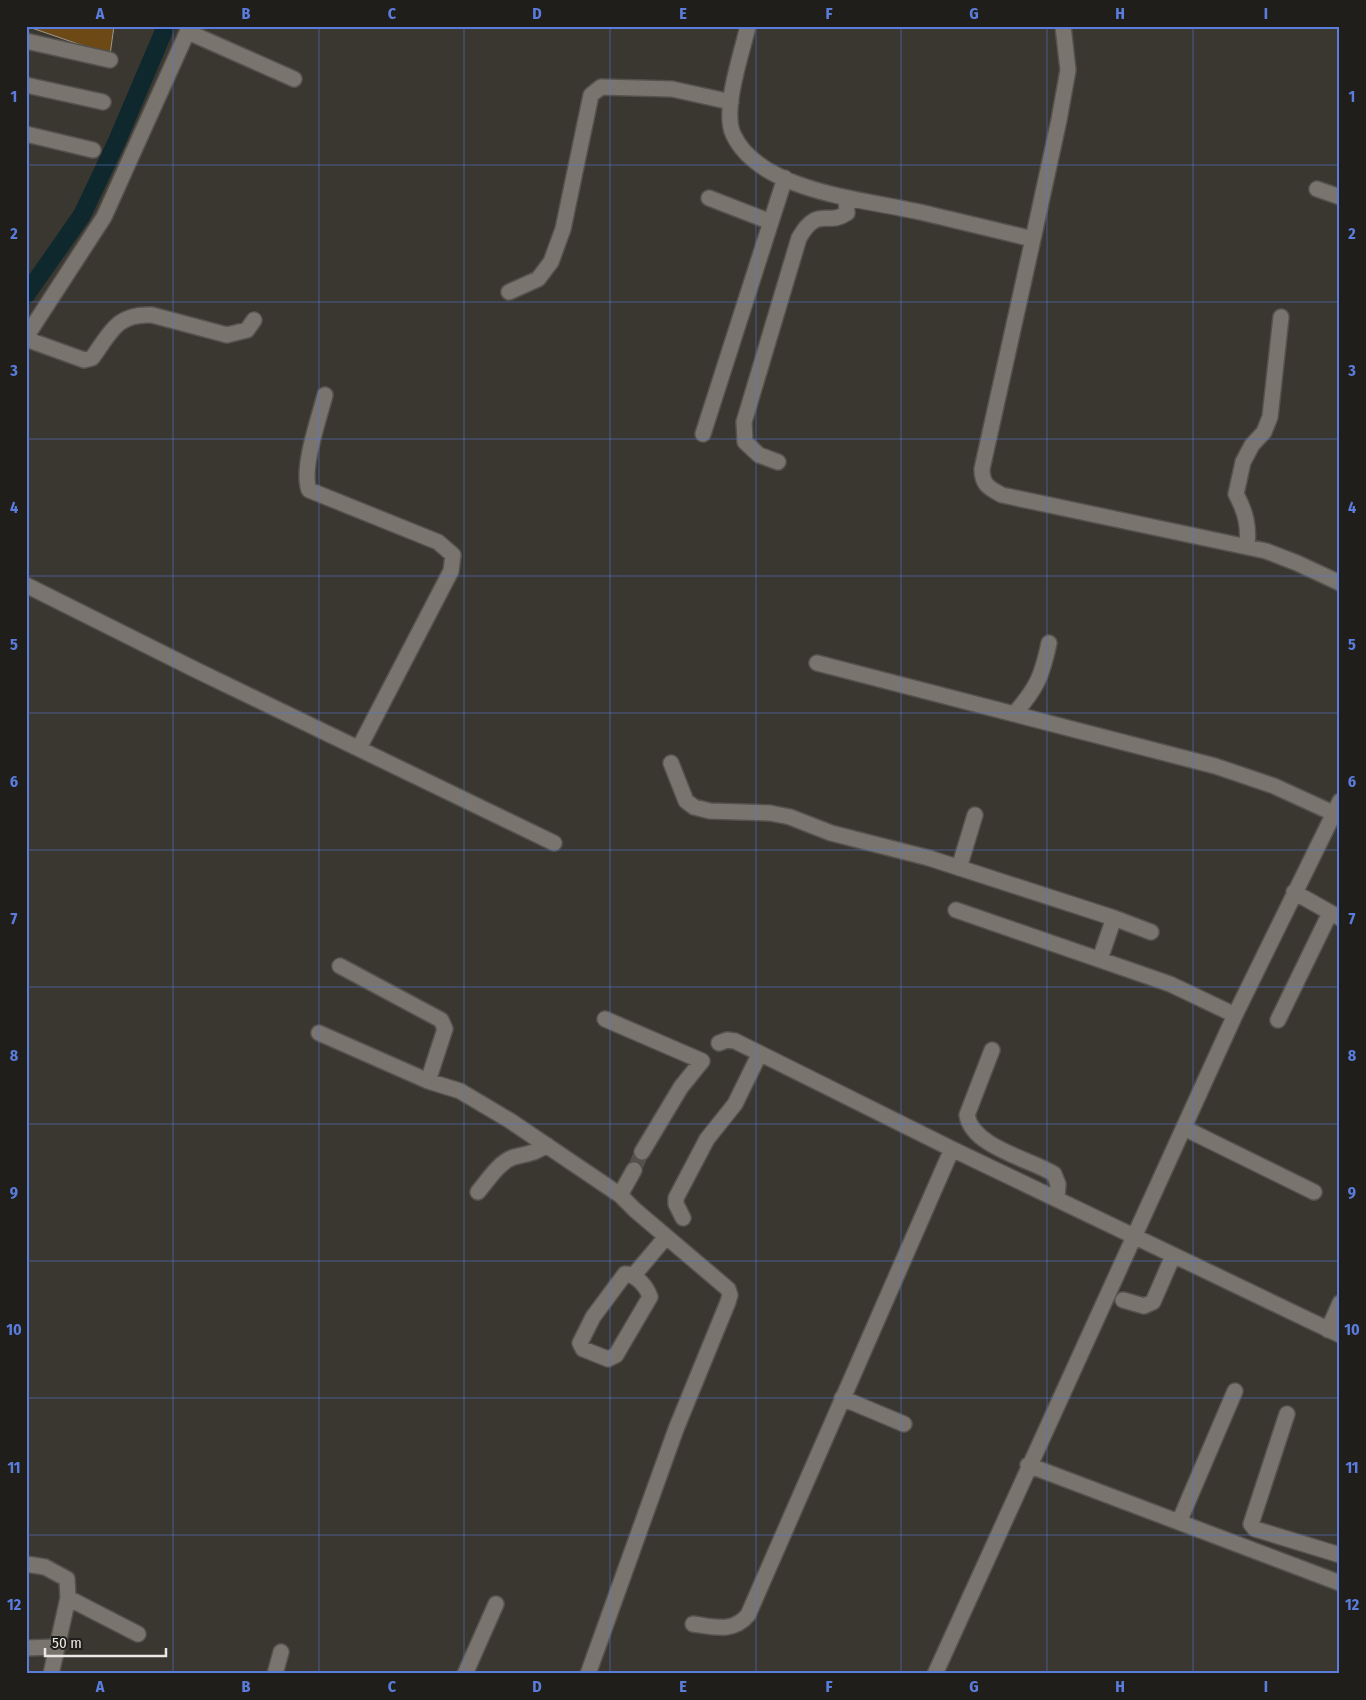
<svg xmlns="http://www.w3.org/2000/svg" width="1366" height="1700" font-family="'Fira Sans Condensed',sans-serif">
<rect width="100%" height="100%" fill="#3a3630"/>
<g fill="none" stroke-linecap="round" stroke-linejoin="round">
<path stroke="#0e282d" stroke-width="18" d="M26,295L82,215L117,141L166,26"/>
</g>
<path fill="#6d4915" stroke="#9d9891" d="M26,26H114L110,55Z"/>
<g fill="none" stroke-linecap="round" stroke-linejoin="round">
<path stroke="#54514b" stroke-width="15" stroke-dasharray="15 8" stroke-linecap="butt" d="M634,1170L642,1152"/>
<defs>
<path id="minor" d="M748,26C742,53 722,109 733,134C759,191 861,199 915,211C955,220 994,230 1033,239L982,469C982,485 989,488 1002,495L1266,551L1297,563L1340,583
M188,32L294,79
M26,41L110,60
M26,85L103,102
M26,134L93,150
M1317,189L1340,197
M709,198L771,222
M1033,239L1059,120L1068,70L1063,26
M509,292L538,279L551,262L563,229L591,95L601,87L672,89L731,102
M26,337L104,217L190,26
M26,339L84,360L92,358C110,334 116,313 152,315L227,335L247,330L254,320
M325,395C319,419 301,468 309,490L438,542L453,555L451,571L359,748
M703,434L785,178
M778,462L759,455L745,442L744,422L799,238C818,205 827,227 847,213L846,198
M1247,547C1249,526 1246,513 1236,494L1243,462L1252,445L1264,432L1270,417L1281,317
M26,585L196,670L554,843
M817,663L1215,766L1274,786L1333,813
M1014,714C1037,688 1042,676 1049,643
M671,763L686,801L694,807L710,811L770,813L790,817L831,833L929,858L1114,918L1100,959
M959,868L975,815
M1294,892L1340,918
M956,910L1170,984L1235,1015
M1114,918L1151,932
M340,966L441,1020L445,1029L428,1081
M605,1019L702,1061L681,1087L642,1152
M1278,1020L1330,913
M319,1033L428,1081L460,1091L509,1120L620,1195L635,1210L728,1289L730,1295L728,1302L676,1429L588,1674
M719,1043L727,1040L735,1041L952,1149L1340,1335
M992,1050L967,1115C972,1147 1030,1159 1054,1174L1058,1184L1057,1199
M1184,1128L1314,1192
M478,1192C488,1180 499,1162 514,1157C529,1153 533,1154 547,1145
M620,1195L634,1170
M683,1218L676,1204V1198L707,1139L735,1104L759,1055
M625,1274C636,1274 647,1287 650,1297L616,1355L608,1359L583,1349L580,1343L593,1317Z
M633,1276L666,1237
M1123,1300L1144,1306L1153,1302L1173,1256
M1328,1330L1340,1303
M842,1398L904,1424
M1287,1414L1251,1524L1255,1529L1340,1555
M1028,1465L1340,1583
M1179,1522L1235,1391
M26,1564L45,1567L67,1579L68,1598L51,1674
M68,1598L138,1634
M693,1624C714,1627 733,1633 748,1615L952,1149
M26,1648L57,1647
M275,1674L281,1652
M465,1674L496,1604
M935,1674L1235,1015L1340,801"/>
</defs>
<use href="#minor" stroke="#55524d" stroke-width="18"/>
<use href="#minor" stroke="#79746e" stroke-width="15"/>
</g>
<path fill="none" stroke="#5a7cdc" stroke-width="1" stroke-opacity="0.55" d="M173,26V1674M319,26V1674M464,26V1674M610,26V1674M756,26V1674M901,26V1674M1047,26V1674M1193,26V1674M26,165H1340M26,302H1340M26,439H1340M26,576H1340M26,713H1340M26,850H1340M26,987H1340M26,1124H1340M26,1261H1340M26,1398H1340M26,1535H1340"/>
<rect width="1366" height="1700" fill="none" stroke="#201e1b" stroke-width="55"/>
<path d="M45 1648v8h121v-8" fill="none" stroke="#eae7e4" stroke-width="2.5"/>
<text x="52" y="1648" font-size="15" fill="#eae7e4" stroke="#201e1b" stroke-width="4" paint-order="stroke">50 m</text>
<rect x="28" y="28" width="1310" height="1644" fill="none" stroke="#5a7cdc" stroke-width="2"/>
<g font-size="16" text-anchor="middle" font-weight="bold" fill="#5a7cdc">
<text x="100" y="19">A</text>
<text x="246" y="19">B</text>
<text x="392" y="19">C</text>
<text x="537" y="19">D</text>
<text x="683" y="19">E</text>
<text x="829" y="19">F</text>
<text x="974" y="19">G</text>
<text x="1120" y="19">H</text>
<text x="1266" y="19">I</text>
<text x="14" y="102">1</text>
<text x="1352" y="102">1</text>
<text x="14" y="239">2</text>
<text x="1352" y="239">2</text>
<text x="14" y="376">3</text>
<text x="1352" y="376">3</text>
<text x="14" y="513">4</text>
<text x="1352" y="513">4</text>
<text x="14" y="650">5</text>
<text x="1352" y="650">5</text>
<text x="14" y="787">6</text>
<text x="1352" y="787">6</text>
<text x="14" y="924">7</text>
<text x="1352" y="924">7</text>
<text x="14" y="1061">8</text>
<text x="1352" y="1061">8</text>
<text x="14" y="1198">9</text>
<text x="1352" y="1198">9</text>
<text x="14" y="1335">10</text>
<text x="1352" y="1335">10</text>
<text x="14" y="1473">11</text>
<text x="1352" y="1473">11</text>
<text x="14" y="1610">12</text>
<text x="1352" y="1610">12</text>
<text x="100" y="1692">A</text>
<text x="246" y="1692">B</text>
<text x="392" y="1692">C</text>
<text x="537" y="1692">D</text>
<text x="683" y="1692">E</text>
<text x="829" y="1692">F</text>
<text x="974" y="1692">G</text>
<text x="1120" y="1692">H</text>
<text x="1266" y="1692">I</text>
</g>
</svg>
